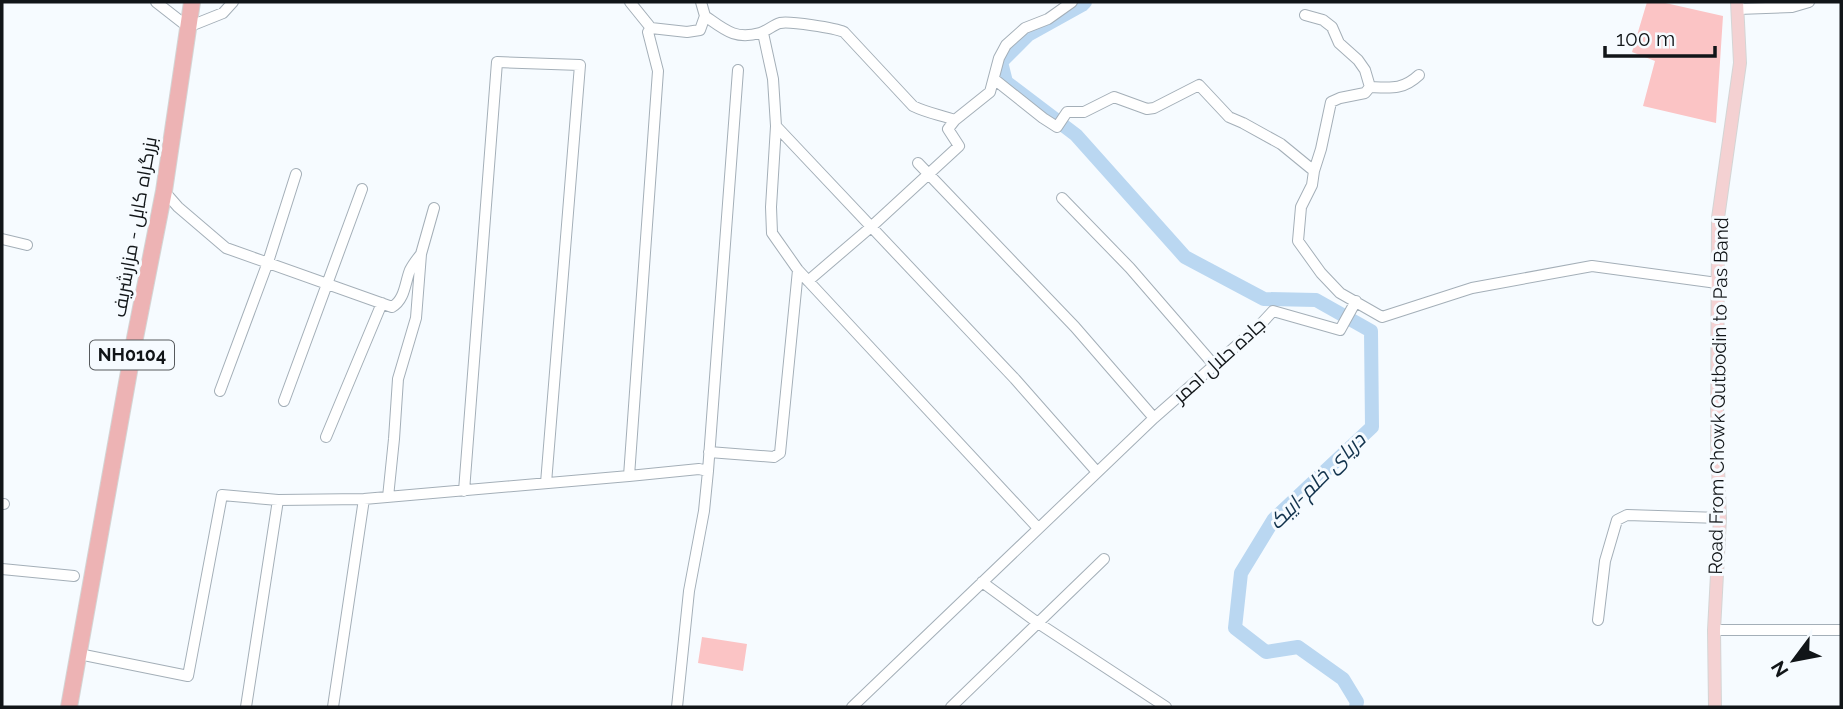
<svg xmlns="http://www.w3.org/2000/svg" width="1843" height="709" font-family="Raleway,Cairo,sans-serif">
<rect width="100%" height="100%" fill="#f6fbff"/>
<path fill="#fbc4c5" d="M1647,2H1661L1723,16L1716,123L1643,106L1655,61L1632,52Z
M702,637L747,644L743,671L698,663Z"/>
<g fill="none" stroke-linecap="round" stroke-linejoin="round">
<path stroke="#bad7f1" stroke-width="14" d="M1085,2L1082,5L1028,35L1001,62L1006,82L1076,135L1185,257L1264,299L1316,300L1371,331L1372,427L1274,519L1241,573L1235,628L1266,652L1298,647L1343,679L1357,702L1356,707"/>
<defs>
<path id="minor" d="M156,2L188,27L223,13L233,2
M630,2L651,28
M1738,9L1792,7L1809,2
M1305,15L1323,20L1332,27L1339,43L1358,60L1365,70L1370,87
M705,16C725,30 735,40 760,33C767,31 773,25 780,23C790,21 835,28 844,32L913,106C927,113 941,115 955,120
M763,33L773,79L776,126L771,207L772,233L798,270L1038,528
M1419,75C1403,90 1391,88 1370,87L1365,93L1340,98L1331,102L1321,149L1314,171L1312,185L1301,207L1298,241L1321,273L1340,293L1382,317L1472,288L1592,266L1717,283
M994,79L1043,118L1057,127L1067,112H1084L1114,97L1147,109L1154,108L1199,85L1229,117L1243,123L1281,144L1314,171
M776,126L1015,379L1097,472
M918,163L1075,327L1154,418
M164,191L178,207L226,248L392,307C405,300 405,282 410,270C413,264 417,259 421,254
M1062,198L1130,268L1214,365
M2,239L27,245
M808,281L871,227L959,146L948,129L955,120L990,92L999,58L1006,45L1025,28L1048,19L1072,2
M220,391L268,262L296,174
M284,401L362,189
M326,437L382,303
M709,452L774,457L780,453L798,270
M708,471L738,70
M464,491L497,62L580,65L546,483
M388,497L394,439L398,379L416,318L421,254L434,208
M2,504H4
M2,569L74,576
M982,582L1038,623L1166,707
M1598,620L1605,561L1617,520L1627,515L1720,518
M1714,630H1841
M79,654L188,676L222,495L278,500L364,499L629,476
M246,707L278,500
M333,707L364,499
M677,707L689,591L704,511L708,471L699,469L629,476L658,71L648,32L651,28L687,32L700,30L705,16L701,2
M852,707L1154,418L1260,325L1273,311L1340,330L1356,301
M951,707L1104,559"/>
<path id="major" d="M1715,707L1714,630L1720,518L1717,442L1718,218L1740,63L1737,2"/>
<path id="highway" d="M69,707L135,338L164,191L192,2"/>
</defs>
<use href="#minor" stroke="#a4afb8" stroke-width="12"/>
<use href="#major" stroke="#d4d5d5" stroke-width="14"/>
<use href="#highway" stroke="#d4d5d5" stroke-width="18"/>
<use href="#minor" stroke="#fff" stroke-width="10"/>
<use href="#major" stroke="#f4d1d2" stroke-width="12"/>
<use href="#highway" stroke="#edb3b4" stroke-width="16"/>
</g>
<g text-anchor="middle" stroke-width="6" stroke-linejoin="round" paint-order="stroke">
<rect fill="#f6fbff" stroke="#565a5d" stroke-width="2" x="90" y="340.5" width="84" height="29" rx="5"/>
<g font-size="18" font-weight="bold" fill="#111518">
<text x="132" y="361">NH0104</text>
</g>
<g font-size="19" fill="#111518" stroke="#f6fbff">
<text transform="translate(134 227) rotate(-80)" y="7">بزرگراه کابل - مزارشریف</text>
<text transform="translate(1219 360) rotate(-42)" y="7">جاده حلال احمر</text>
<text transform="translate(1718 396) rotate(-89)" y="7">Road From Chowk Qutbodin to Pas Band</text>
</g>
<g font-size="21" font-style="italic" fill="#12334d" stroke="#f6fbff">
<text transform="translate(1317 481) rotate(-45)" y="7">دریای خلم-ایبک</text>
</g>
</g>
<rect width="1843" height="709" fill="none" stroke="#111518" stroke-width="7"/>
<g transform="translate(1794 660) rotate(238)" stroke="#f6fbff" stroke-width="5" paint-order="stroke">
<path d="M0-5L12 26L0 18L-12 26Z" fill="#111518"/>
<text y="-10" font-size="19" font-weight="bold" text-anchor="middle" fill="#111518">N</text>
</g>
<path d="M1605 46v10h110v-10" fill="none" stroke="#111518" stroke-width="3.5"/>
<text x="1616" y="46" font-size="21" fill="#111518" stroke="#f6fbff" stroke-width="5" paint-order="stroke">100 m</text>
</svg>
